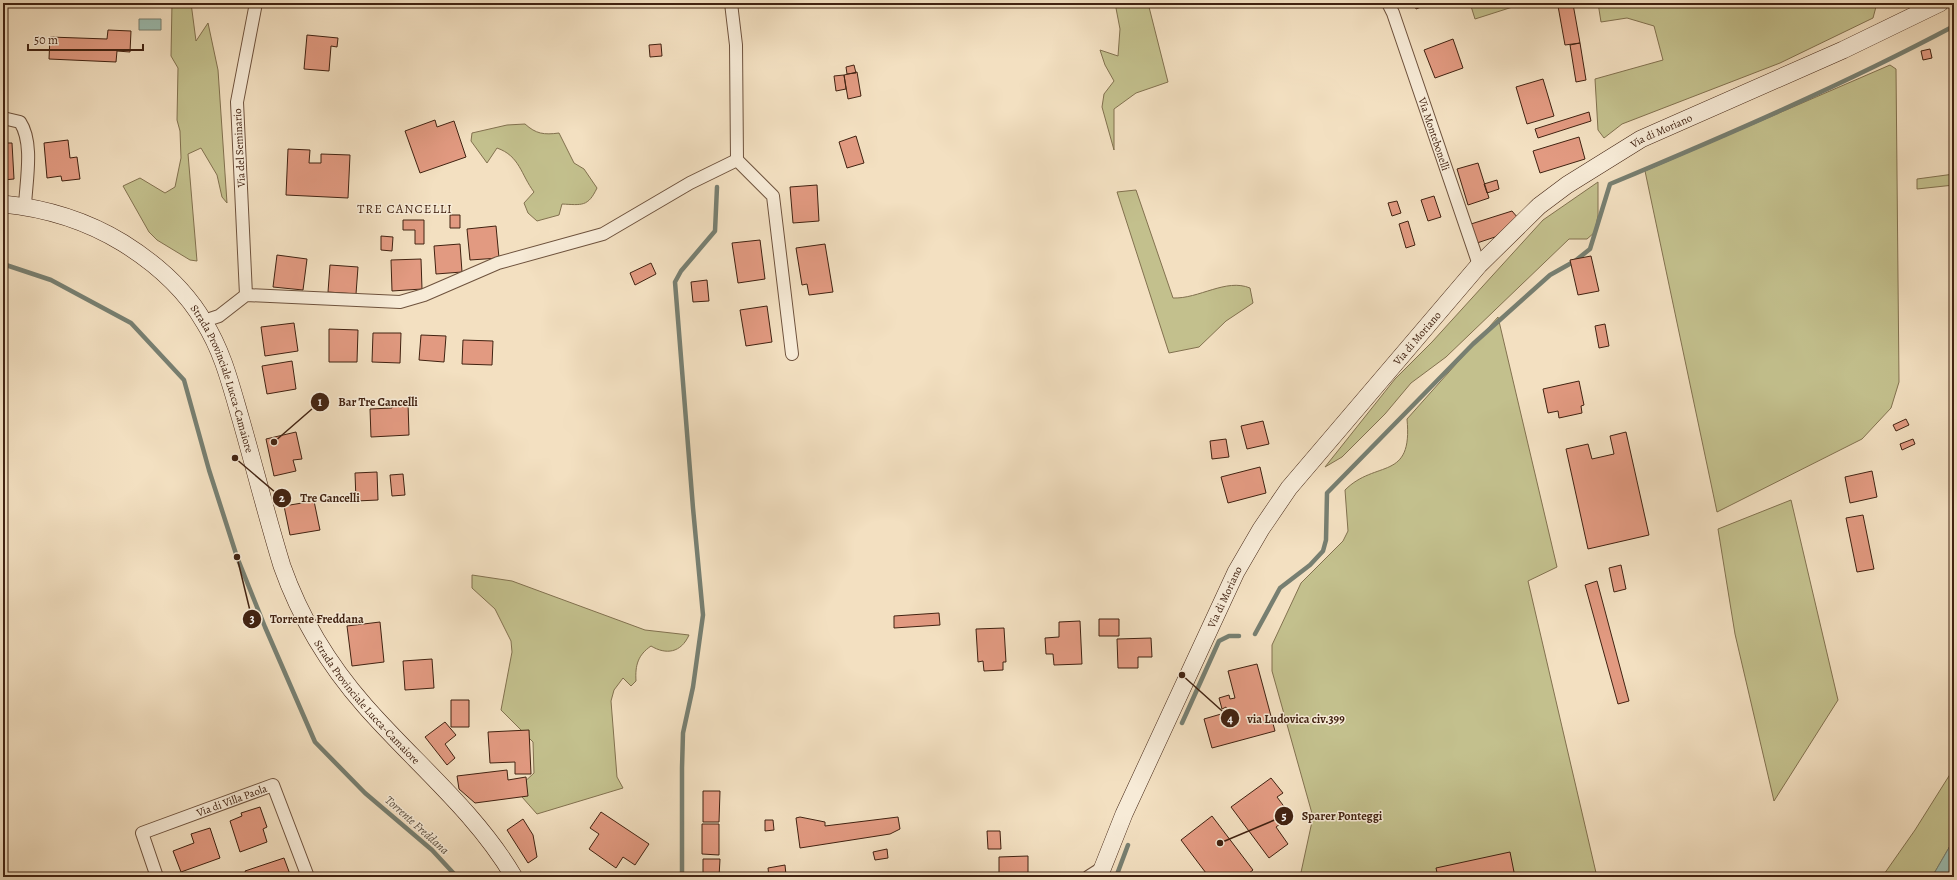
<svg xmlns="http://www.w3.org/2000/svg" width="1957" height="880" font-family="Alegreya,serif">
<rect width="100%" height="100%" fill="#f3e0c1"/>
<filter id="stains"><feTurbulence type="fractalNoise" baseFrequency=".005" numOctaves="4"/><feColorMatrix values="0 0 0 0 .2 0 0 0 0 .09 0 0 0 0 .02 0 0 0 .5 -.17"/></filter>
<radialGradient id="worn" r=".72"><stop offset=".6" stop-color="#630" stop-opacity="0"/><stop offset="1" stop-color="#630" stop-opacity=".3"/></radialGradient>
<path fill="#c3c08d" stroke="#82714f" d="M172,3H191L196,41L208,23L218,70L227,203L222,197L217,175L201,148L188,154L197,261L190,260L157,240L149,232L123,186L140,178L165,193L175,187L181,158L180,131L177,120L178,68L171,56Z
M1115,3H1151L1149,7L1168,82L1136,93L1114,109V150L1102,107L1104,94L1114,81L1105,65L1100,50L1118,56L1120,29Z
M1470,3H1525L1475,19Z
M1598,3H1877L1873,18L1780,63L1622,124L1604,138L1598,130L1595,79L1663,60L1654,26L1627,18L1601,22Z
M1890,65L1896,69L1899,382L1891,408L1862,439L1717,512L1645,171Z
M525,124C536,134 544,135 559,133L574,163L584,169L597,188C588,207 582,205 562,204L559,215L537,221L528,213L524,203L534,192C521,175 520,156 497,148L487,163L471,141L472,133L507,125Z
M1954,174V185L1917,189V179Z
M1598,182V215L1595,232L1587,239H1569L1446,357L1411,383L1385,414L1342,457L1325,467L1395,379L1432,342L1543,220Z
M1136,190L1173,298C1199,299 1226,278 1250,288L1253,303L1226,321L1199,347L1169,353L1117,192Z
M1498,317L1557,567L1528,581L1597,877H1300L1313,817L1272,671V645L1301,583L1343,541L1348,531L1345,490C1376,459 1413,482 1407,419Z
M1791,500L1838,700L1774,801L1735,634L1718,529Z
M472,575L512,581L645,630L689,635C681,653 666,655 651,646C638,655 635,665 636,681L631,686L623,678L614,690L611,701L617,777L623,788L537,814L522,797L520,786L534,773L533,742L501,710L512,652L511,641L495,609L472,588Z
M1954,768V839L1932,877H1882L1915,830Z"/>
<path fill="#9bbdb1" stroke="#777f71" d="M139,19H161V30H139Z
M1954,839V877H1932Z"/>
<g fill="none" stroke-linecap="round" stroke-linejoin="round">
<path stroke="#777f71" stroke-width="4.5" d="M3,264L51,280L131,323L184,380L209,470L237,557L265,627L315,742L365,793L432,850L457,877
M1255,634L1280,588L1310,565L1323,551L1326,540L1327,493L1473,344L1550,275L1575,261L1590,249L1610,184C1727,135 1843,85 1954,26
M1182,723L1219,641L1229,636H1239
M682,877V768L683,733L693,687L703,615L693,508L675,282L681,271L715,231L717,187
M1116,877L1128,845"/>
</g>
<path fill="#e29a81" stroke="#412211" d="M1414,3H1431L1416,9Z
M1573,4L1580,43L1565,45L1558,6Z
M108,30L131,31L130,52L117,51L116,62L49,59L50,37L107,39Z
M307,35L338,38L337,47L331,46L329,71L304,69Z
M1453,39L1463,68L1435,78L1424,50Z
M1580,43L1586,80L1576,82L1570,45Z
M661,44L662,56L650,57L649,45Z
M1930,49L1932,58L1923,60L1921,51Z
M854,65L856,73L847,74L846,67Z
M857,72L861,96L848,99L844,75Z
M844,75L846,89L836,91L834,76Z
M1543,79L1554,116L1527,124L1516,87Z
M1589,112L1591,121L1538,138L1535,129Z
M435,120L437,127L454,121L466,157L420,173L405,131Z
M856,136L864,163L847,168L839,142Z
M1579,137L1585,159L1540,173L1533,151Z
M68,140L70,158L77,157L80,179L62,181L61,176L47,178L44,143Z
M3,143H12L14,179L3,180Z
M288,149L310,150L309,163H321V154L350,155L348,198L286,195Z
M1478,163L1489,198L1468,205L1457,169Z
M1497,180L1499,189L1487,193L1484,184Z
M817,185L819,221L793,223L790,187Z
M1434,196L1441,217L1428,221L1421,200Z
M1397,201L1401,213L1392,216L1388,203Z
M1512,211L1518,218L1495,237L1477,243L1471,224Z
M450,215H460V228H450Z
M403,220H424V244H415V230H403Z
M1408,221L1415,245L1406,248L1399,224Z
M496,226L499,258L470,260L467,229Z
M381,236L393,237L392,251L381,250Z
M760,240L765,279L738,283L732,243Z
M460,244L462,272L436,274L434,246Z
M825,244L833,292L809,295L807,284L802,285L796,248Z
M277,255L307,259L303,290L273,287Z
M1591,256L1599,291L1578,295L1570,260Z
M421,259L422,289L392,291L391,260Z
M651,263L656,274L635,285L630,273Z
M330,265L358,267L356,294L328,292Z
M707,280L709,301L693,302L691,282Z
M767,306L772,342L746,346L740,310Z
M294,323L298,351L265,356L261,327Z
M1605,324L1609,346L1599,348L1595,326Z
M329,329L358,330L357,362H329Z
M373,333H401L400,363L372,362Z
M421,335L446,336L444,362L419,360Z
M463,340L493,341L492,365L462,364Z
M292,361L296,389L267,394L262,366Z
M1579,381L1584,405L1581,406L1582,413L1559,418L1558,411L1548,413L1543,389Z
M408,403L409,435L371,437L370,409L392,408V404Z
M1906,419L1909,425L1896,431L1893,425Z
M1263,421L1269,444L1247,449L1241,426Z
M296,432L302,459L293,460L296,471L274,476L266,439Z
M1626,432L1649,535L1588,549L1566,449L1588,444L1592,459L1614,454L1610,436Z
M1226,439L1229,457L1212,459L1210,441Z
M1913,439L1915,444L1902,450L1900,444Z
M1260,467L1266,493L1228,503L1221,477Z
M1872,471L1877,497L1850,503L1845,477Z
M377,472L378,500L356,501L355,473Z
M403,474L405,495L392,496L390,475Z
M314,501L320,530L290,535L284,506Z
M1863,515L1874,569L1857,572L1846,518Z
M1621,565L1626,589L1614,592L1609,568Z
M1597,581L1629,701L1618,704L1585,585Z
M939,613L940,625L894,628V616Z
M1099,619H1119V636H1099Z
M1080,621L1082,664L1054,665L1053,654H1046L1045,638L1059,637V622Z
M380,622L384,662L352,666L347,626Z
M1004,628L1006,662H1003V670L984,671L983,661L978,662L976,629Z
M1151,638L1152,657H1138V668H1118L1117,639Z
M432,659L434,688L405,690L403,661Z
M1257,664L1275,731L1212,748L1204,719L1228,712L1226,707L1222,709L1219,698L1229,695L1230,699L1235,698L1228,671Z
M451,700H469V727H451Z
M445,722L456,735L445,744L455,758L447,765L425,737Z
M529,730L531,774H515V762L490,763L488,732Z
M507,770L508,780L526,777L528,796L475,803L459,789L457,776Z
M1271,778L1283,793L1277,797L1291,816L1276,827L1288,844L1269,858L1231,807Z
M703,791H720L719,822H703Z
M260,807L267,827L263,829L267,842L240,852L230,821L242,816L241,813Z
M601,812L649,844L635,865L623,857L616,868L589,849L599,834L590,828Z
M1212,816L1253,870L1244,877H1209L1181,840Z
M800,817L825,822V826L898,817L900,829L890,834L800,848L796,818Z
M523,819L533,835L537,857L528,863L507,830Z
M765,820H773L774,830L765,831Z
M702,824H719V855L702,854Z
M210,828L220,858L181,872L173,851L194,843L191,834Z
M987,831H1000L1001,849H988Z
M887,849L888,858L875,860L873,852Z
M1510,852L1515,877H1438L1436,868Z
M1028,856V877H999V857Z
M284,858L291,877H247L245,871Z
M703,859H720L719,877H703Z
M785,865L786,875L769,877L768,868Z"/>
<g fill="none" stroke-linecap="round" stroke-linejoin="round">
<defs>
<g id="street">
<path d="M731,3L736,45L737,160"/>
<path id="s1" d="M1388,3L1393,13L1479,265"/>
<path d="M3,118L20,122C34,143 26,181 25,206"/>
<path d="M246,295L237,102L256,3"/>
<path d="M204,321L219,316L246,295L400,302L424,295L498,263L603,234L690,183L737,160L773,196L792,354"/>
<path id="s2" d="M157,877L142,833L273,785L308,877"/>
<path d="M1088,877L1102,868"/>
</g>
<g id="secondary">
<path id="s3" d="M3,204C44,208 87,221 123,243C155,263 185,289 204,322C223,352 231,386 241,420C255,469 267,517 282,566C300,617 328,664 365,706C415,763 475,811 514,877"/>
<path id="s4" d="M1099,877L1124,814L1236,572L1261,529L1289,488L1479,265L1539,206L1567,185L1641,139L1843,50L1940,3"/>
</g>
</defs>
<use href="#street" stroke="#6e523d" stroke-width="14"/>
<use href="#secondary" stroke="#412211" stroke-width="18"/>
<use href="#street" stroke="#f7ebd7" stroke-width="12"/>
<use href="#secondary" stroke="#f7ebd7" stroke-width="17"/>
</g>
<g text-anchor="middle" stroke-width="3" stroke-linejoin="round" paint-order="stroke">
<g font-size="11" fill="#412211" stroke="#f7ebd7">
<text dy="4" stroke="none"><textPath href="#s4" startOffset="955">Via di Moriano</textPath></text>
<text dy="4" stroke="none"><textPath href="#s1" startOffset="139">Via Montebonelli</textPath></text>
<text transform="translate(239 148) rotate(-93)" y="4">Via del Seminario</text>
<text dy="4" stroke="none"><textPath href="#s4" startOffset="631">Via di Moriano</textPath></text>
<text dy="4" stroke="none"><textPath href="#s3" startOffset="301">Strada Provinciale Lucca-Camaiore</textPath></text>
<text dy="4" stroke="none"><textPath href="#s4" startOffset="307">Via di Moriano</textPath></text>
<text dy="4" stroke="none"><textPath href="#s3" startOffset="660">Strada Provinciale Lucca-Camaiore</textPath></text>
<text dy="4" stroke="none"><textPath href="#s2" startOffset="142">Via di Villa Paola</textPath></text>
</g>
<g font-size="12" font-style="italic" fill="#5c5041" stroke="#f7ebd7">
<text transform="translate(417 825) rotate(42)" y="4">Torrente Freddana</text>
</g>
<g font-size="13" letter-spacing="1" fill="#412211" stroke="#f7ebd7">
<text x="405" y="213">TRE CANCELLI</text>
</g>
</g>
<path fill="none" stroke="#412211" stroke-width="1.5" d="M274 442L320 402M235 458L282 498M237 557L252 619M1182 675L1230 718M1220 843L1284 816"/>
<g fill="#412211" stroke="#f7ebd7" stroke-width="1.5">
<circle cx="274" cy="442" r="4"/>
<circle cx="235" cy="458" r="4"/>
<circle cx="237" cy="557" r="4"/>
<circle cx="1182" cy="675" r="4"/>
<circle cx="1220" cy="843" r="4"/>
<circle cx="320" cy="402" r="10"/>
<circle cx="282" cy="498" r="10"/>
<circle cx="252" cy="619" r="10"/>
<circle cx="1230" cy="718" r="10"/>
<circle cx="1284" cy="816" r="10"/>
</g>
<g font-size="12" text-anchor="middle" font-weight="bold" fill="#fff">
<text x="320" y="406">1</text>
<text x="282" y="502">2</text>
<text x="252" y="623">3</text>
<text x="1230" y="723">4</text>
<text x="1284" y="820">5</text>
</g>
<g font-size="12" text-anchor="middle" font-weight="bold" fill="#412211" stroke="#f7ebd7" stroke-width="3" stroke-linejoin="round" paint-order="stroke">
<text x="378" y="406">Bar Tre Cancelli</text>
<text x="330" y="502">Tre Cancelli</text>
<text x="317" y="623">Torrente Freddana</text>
<text x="1296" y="723">via Ludovica civ.399</text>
<text x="1342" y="820">Sparer Ponteggi</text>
</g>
<rect width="1957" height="880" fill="none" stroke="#f3e0c1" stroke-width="16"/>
<rect x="4" y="4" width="1949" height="872" fill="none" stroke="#412211" stroke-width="2"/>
<rect x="8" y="8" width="1941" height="864" fill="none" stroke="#412211"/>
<path d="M28 44v6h115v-6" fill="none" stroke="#412211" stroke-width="2"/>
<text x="34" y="44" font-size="12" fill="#412211" stroke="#f7ebd7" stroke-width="3" paint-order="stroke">50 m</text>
<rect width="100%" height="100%" filter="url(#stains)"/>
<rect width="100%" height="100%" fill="url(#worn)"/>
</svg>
